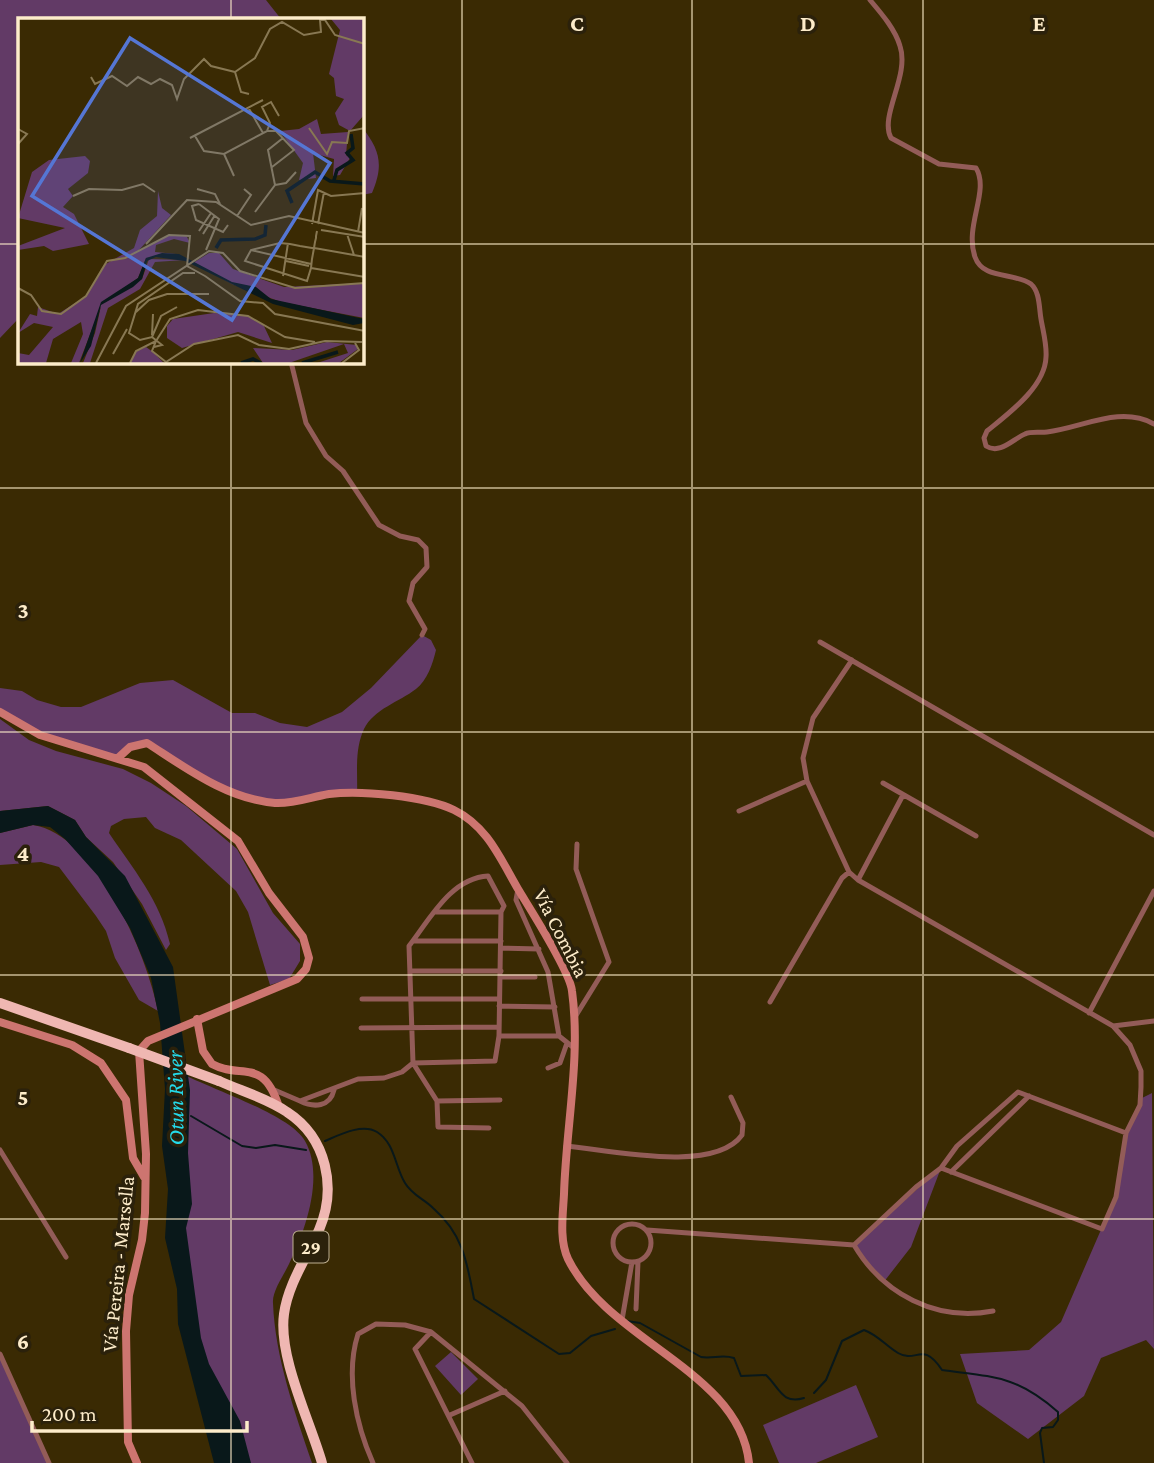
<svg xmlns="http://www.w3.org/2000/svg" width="1154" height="1463" font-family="'Crimson Pro',serif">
<rect width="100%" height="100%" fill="#3a2a03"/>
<path fill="#623a66" d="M0,0H266L281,19H19V318L0,338Z
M362,127C380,150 384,165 372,193L362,195Z
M422,635L431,640L436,650C433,663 427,681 416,689C399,702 374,709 364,729C354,751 358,773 357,795L331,794L295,802L239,795L147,743L118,758L56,741L0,712V688L22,691L37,700L61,707H81L140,683L173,680L232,713H255L280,723L307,727L342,712L371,688Z
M0,719L29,740L56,751L123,769L151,783L186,806L237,849L273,913L300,944V961L289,979L270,985L248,912L236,891L181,840L155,828L146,817L124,819L111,826L109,833C133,869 160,900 170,944L166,950L142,904L113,862L86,837L75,820L48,806L0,811Z
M33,825C96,835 147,954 158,1011L139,1000L115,958L106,931L96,916L59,867L41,862L0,865V833Z
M175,1070C206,1088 289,1113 305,1141C325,1176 305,1232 289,1264C284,1275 272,1291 273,1303C275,1357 295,1413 312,1463H240L195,1344L182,1257Z
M1152,1093L1154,1349L1146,1340L1101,1358L1084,1396L1028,1439L977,1403L960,1354L1029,1350L1061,1322L1113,1202L1126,1133L1140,1099Z
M941,1168L911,1247L883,1283L854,1245Z
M451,1352L478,1379L461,1395L435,1366Z
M0,1354L49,1463H0Z
M856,1385L878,1437L816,1463H779L763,1425Z"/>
<path fill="#09181a" d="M48,806L75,820L86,837L125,876L173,967L190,1090L188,1153L192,1204L186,1228L201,1338L209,1364L240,1421L251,1463H214L178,1324L177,1289L165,1238L168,1189L162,1146L165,1089L160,1023L151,978L130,928L98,876L65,839L50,827L33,825L0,833V811Z"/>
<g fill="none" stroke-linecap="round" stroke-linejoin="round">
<path stroke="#09181a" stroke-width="2" d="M191,1116L242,1146L256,1148L275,1145L306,1150
M325,1141C339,1135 362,1123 377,1132C395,1143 395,1167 405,1183C412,1195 424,1199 433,1208C463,1234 467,1262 474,1299L559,1354L570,1353L591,1336L615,1329
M627,1321L640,1323L701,1357C713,1359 722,1354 734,1358L741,1376L766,1375C779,1387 782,1405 804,1398
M814,1393L826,1380L842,1341L864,1330C878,1335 886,1346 898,1353C917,1364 922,1340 942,1370C993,1377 1016,1375 1058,1412V1420L1053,1427L1042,1428L1040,1433L1044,1463"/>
<path stroke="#935c58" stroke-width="5" d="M870,0C881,13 895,29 900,46C910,76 879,116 891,138L939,164L976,168C990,191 964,226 975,257C983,280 1014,272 1031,284C1040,292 1039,308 1041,319C1043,331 1047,345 1046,357C1045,387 1009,413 987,431L984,438L986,446C1000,455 1013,439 1025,434C1031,431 1040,433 1047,432C1082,428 1120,405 1154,424
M291,362L306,423L326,456L343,471L379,525L400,536L418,540L426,548L427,567L413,583L409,601L425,629L422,635
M820,642L1154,835
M852,660L813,718L803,758L807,781L849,872L858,880L1113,1026L1130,1045L1141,1071V1087L1140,1105L1126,1133L1116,1197L1102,1229L941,1168
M883,783L976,836
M739,811L807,781
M858,880L903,795
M518,889L516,900L548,972L559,1036L574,1048
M435,912H501
M413,941H501
M501,948L539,949
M410,971H501
M501,977H535
M362,999H499
M770,1002L842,878L849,872
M499,1006L555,1007
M1089,1013L1154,891
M575,1017L609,962L576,869L577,844
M1113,1026L1154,1021
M361,1028L499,1027
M499,1036H559
M548,1068L560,1063L567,1043
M272,1089L300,1101L358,1079L384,1078L402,1072L413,1063L495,1061L499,1036L501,912L504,906L488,876C451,878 430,919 409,946L413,1063L437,1101L438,1127L489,1128
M300,1101C314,1108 330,1107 334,1090
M437,1101L500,1100
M566,1146C609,1150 714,1174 742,1135L743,1123L731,1097
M0,1150L66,1257
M951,1172L1029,1096
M613 1243a19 19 0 1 1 38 0a19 19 0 1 1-38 0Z
M647,1230L854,1245L916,1187L941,1168L957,1146L1018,1092L1126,1133
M854,1245C883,1294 936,1322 993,1311
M636,1309L638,1262
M622,1320L632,1262
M431,1332L415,1349L472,1463
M0,1354L49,1463
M450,1415L505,1391
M373,1463C356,1425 345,1375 358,1334L376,1324L405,1325L431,1332L522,1406L567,1463"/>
<path stroke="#cd7570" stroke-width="8" d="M0,712L40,735L144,767L238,841L269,893L303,937L309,958L306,969L297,979L148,1041L139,1051L146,1154L145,1213L142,1240L129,1295L126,1331L128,1442L137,1463
M118,758L130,747L147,743C186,768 227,799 275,803C294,804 311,797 329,794C361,790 425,796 454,810C487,826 500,858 518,889C530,909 570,971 572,991C581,1057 566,1127 564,1194C563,1214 559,1240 568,1259C609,1342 740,1371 749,1463
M197,1019L203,1051L212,1064C241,1080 263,1056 279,1107
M0,1022L72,1045L101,1063L126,1100L133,1158L144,1177"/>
<path stroke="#efb7b2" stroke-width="10" d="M0,1003L129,1048
M219,1081C241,1091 267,1098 287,1112C327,1138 337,1188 319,1230C307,1257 288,1284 284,1314C278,1357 310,1421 322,1463"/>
<path stroke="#efb7b2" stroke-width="10" d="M129,1048L219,1081"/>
</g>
<path fill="none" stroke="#fdecca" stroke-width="2" stroke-opacity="0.55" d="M231,0V19M462,0V1463M692,0V1463M923,0V1463M0,244H19M362,244H1154M231,362V1463M0,488H1154M0,732H1154M0,975H1154M0,1219H1154"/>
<g text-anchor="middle" stroke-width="7" stroke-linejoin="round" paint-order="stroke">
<rect fill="#2b210b" stroke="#beaf91" stroke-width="2" x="293.5" y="1231.5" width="35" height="31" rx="5"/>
<g font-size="19" font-weight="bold" fill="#fdecca">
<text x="311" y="1254">29</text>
</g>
<g font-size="21" fill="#fdecca" stroke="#2b210b">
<text transform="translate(561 933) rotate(63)" y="7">Vía Combia</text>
<text transform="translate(118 1264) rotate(-84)" y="7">Vía Pereira - Marsella</text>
</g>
<g font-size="23" font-style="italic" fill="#24daea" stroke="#2b210b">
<text transform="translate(175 1098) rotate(-91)" y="8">Otun River</text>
</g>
</g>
<g transform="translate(18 18)">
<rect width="346" height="346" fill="#3a2a03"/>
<path d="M313,1H346V97L332,113L321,107L317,95L326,81L318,78L316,60L311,56L322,12ZM299,101L303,116L330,114L328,137L332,140L322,157L315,158L316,141L295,135L298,160L281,162L285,145L262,113L281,111ZM67,138L72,143L70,155L50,171L55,178L45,189L56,196L71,226L35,233L26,228L0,232V228L47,210L0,200L14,154L31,142ZM140,173L144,190L153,197L120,233L150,218L168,217L172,225L156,221L138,227L137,234L158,236L128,240L120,260L86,285L124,261L131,241L166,242L137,244L122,271L90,290L72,345H65L77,315L83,288L61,345H53L65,316L63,304L35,321L28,345H0V335L11,337L35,309L16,305L0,315L12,296L19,298L20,289L40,296L68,278L86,247L116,230L122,212L139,198ZM191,235H201L215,251L266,269L346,265V300L263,284L214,266L175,245ZM196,295L227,297L245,306L254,325L220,314L164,330L149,320V308L155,301ZM309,324L339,327L340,331L321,345H299L330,335L326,326L271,345H245L235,330L274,332ZM128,329L135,334L146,345H112L117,334Z" fill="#623a66"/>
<path d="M144,235L161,236L214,264L238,269L253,281L346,301V305L335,307L255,286L167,243L138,239L129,243L124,261L115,269L83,287L73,328L62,345L83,284L120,260L128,240Z" fill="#09181a"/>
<path fill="none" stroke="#09181a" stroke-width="3.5" d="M316,162L319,152L335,142L329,135L335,130L333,116M274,185L269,173L297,154L312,163L347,166M198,230L203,222L237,221L247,217L248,207M223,345L235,341L243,345M284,345L320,334"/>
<path fill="none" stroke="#887853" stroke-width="2" d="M217,54L237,40L252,11L264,4L286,17L303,14L302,2H307L317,17L347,26M217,54L223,74L231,76M73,59L77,66L94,58L109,68L120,59L133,66L142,61L154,67L159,81L166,61L186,41L193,48L217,54M230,89L245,115M291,110L309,136L314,124L329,125L331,113L347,110M0,111L9,116L0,126M249,113L252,105L244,89L253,84L261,98M177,118L186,133L206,136L249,113H258L276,132L254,149M172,120L245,82M206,136L216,158M257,167L268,165L278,154M179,171L197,176L202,186M55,178L71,171L104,172L125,166L137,174M181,186L201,201L188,232M181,186L174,188L178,202L205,214L210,207M237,194L257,167L250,132L265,120M219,198L233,177L226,171M294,206L300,172L313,178L347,175M300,206L306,174M303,212L347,219M181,213L193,195M299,213L298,218V220L297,224L296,230L294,241L293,250L289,263L227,243L233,232L262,225L272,226L282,228L294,230H296L302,231L347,239M340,214L344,190M185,216L197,197M329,216L336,237M128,226L169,182L198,184L233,207L271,198L347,215M233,232L293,246M268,243L291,248M293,250L347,259M187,258L222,283L245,285L257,296L347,313M265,258L270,225M0,270L13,277L24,293L43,296L68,278L89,243L107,240L151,217L172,218L169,248L187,258M118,294L131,282L149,276H191M134,317L135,296M134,319L143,298L159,289M138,323L134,333L148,344L176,326L220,317L241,327L271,331L307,323L344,324M136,329L144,327L134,319L122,322L111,315L120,286L165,255H177M95,336L109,311M78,345L108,288L191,233L205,235L222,253L277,270L347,265M112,345L118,333L138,323L152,301L180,292L230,298L267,319L297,324M324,345L341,332L337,325"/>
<path fill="#5576d4" fill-opacity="0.15" stroke="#5576d4" stroke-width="3.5" d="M112,20L312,145L214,302L14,178Z"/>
<rect width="346" height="346" fill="none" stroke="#fdecca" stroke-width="3.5"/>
</g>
<g font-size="23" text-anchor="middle" font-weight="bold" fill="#fdecca" stroke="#2b210b" stroke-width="7" stroke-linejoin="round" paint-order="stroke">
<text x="577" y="31">C</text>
<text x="808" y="31">D</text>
<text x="1039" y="31">E</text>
<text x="23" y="618">3</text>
<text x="23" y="861">4</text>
<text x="23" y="1105">5</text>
<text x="23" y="1349">6</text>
</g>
<path d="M32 1421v10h215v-10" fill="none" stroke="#fdecca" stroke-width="3.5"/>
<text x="42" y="1421" font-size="21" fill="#fdecca" stroke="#2b210b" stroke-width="5" paint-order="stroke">200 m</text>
</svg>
